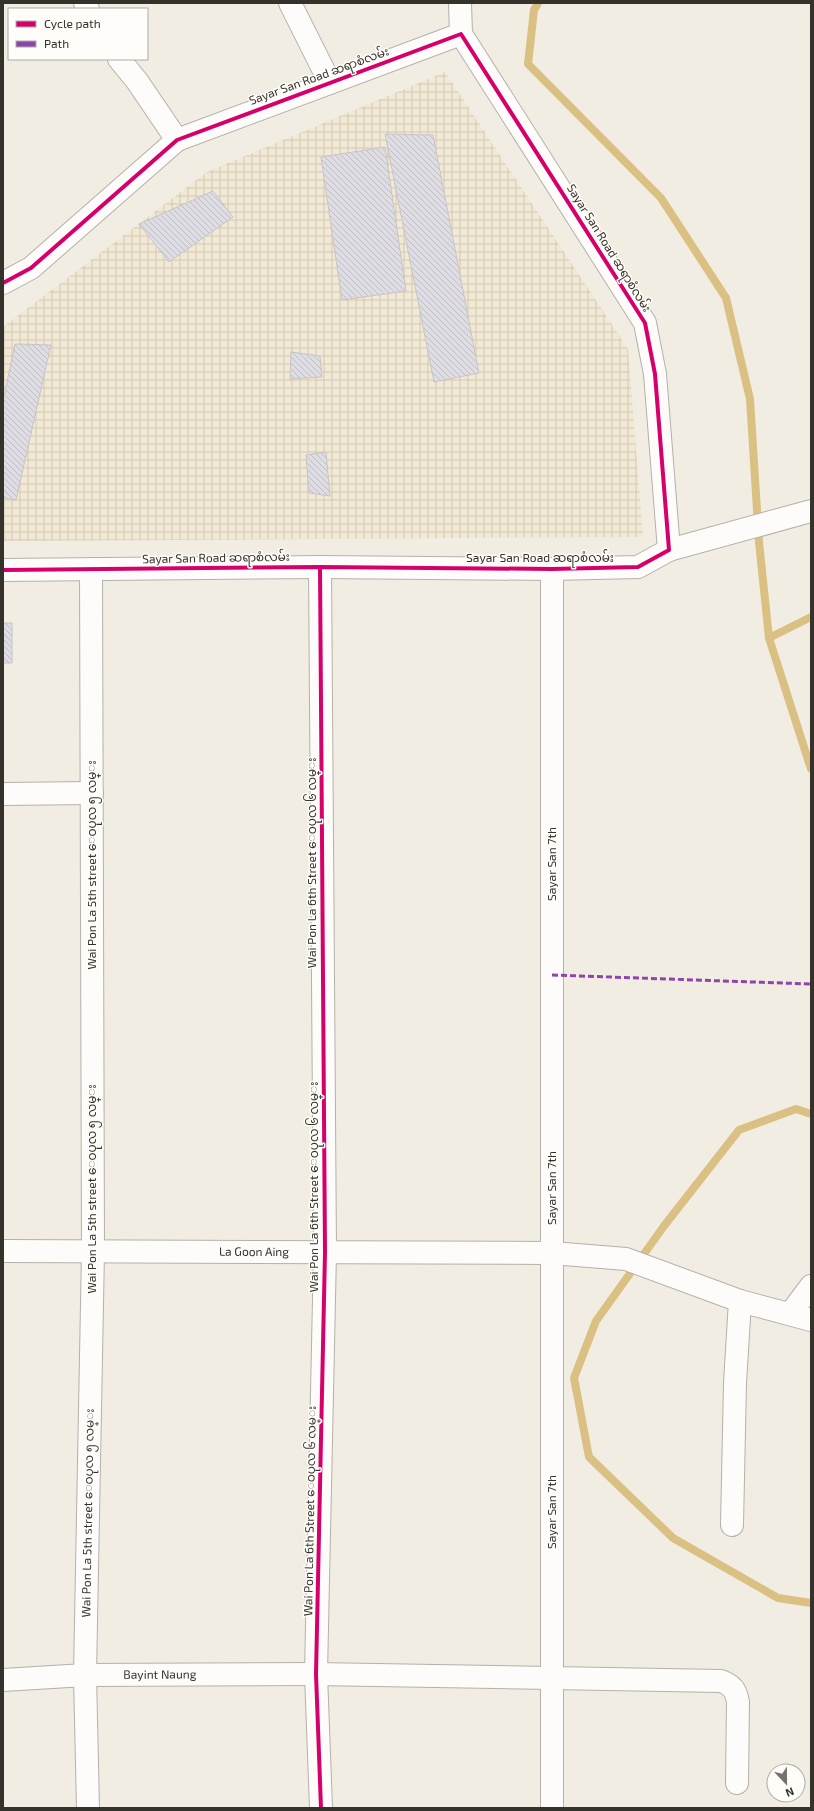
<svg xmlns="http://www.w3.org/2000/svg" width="814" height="1811" font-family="'Exo 2','Noto Sans Myanmar',sans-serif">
<defs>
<pattern id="industrial-grid" width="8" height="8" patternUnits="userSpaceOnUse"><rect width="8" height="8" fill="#f2e9d5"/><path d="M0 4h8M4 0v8" fill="none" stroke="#d0c8b7"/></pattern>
<pattern id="building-back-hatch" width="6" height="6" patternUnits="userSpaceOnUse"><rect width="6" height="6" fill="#dfdde4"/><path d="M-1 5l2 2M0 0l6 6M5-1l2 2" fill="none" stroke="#c0bec4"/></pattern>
</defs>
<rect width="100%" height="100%" fill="#f2ede2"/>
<path fill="url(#industrial-grid)" d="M445,72L628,349L643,537L3,541V327L207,172Z"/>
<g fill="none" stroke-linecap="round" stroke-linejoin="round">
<path stroke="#dbc084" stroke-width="8" d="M538,3L534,10L528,64L661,198L726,298L750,399L759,542L769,638L811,769
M769,638L811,617
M811,1114L796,1109L739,1130L664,1226L596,1321L574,1378L589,1457L673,1538L778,1598L811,1603"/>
</g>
<path fill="url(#building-back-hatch)" stroke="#c7c4c3" d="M385,134L433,135L479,373L434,382Z
M385,147L406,291L342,300L321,157Z
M213,191L233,217L169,262L139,224Z
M15,344L51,345L16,500L3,498V401Z
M291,352L320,356L322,377L290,379Z
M326,452L330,496L309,493L306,455Z
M3,623H12V663H3Z"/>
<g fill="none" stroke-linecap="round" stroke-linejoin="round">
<defs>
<g id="minor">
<path d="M85,3L88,9"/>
<path d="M290,3L330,83"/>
<path d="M460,3L461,34"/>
<path d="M119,59L137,81L177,140"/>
<path d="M3,283L31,268L177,140L461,34L645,323L655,374L669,550L638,567L552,569L320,567L3,570"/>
<path d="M669,550L811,511"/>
<path d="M320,567L325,1252L316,1674L321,1808"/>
<path d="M3,794L92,793"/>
<path id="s1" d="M3,1251L552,1253L626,1259L740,1301L811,1320"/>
<path d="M790,1314L811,1286"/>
<path d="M732,1525L735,1383L740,1301"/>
<path id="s2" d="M3,1680L85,1675L316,1674L721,1681C732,1685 736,1690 738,1702L737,1783"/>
<path d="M88,1808L85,1675L93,1251L91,569"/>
<path d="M552,1808V569"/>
</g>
</defs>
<use href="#minor" stroke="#b5b1a8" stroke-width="24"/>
<use href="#minor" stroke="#fdfcfb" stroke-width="22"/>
<path stroke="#8e44ad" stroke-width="3" stroke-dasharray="6 3" stroke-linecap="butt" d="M552,975L811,984"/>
<defs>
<path id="cycleway" d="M3,283L31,268L177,140L461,34L645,323L655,374L669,550L638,567L552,569L320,567L3,570
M320,567L325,1252L316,1674L321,1808"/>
</defs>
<use href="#cycleway" stroke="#fffdf9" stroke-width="6"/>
<use href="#cycleway" stroke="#d6006c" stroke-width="4"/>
</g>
<g text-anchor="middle" stroke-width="3" stroke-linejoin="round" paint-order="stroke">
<g font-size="12" fill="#35322b" stroke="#fffdf9">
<text transform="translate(319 76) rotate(-20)" y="4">Sayar San Road ဆရာစံလမ်း</text>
<text transform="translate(609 248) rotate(58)" y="4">Sayar San Road ဆရာစံလမ်း</text>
<text transform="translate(216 558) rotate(-1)" y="4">Sayar San Road ဆရာစံလမ်း</text>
<text x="540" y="562">Sayar San Road ဆရာစံလမ်း</text>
<text transform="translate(312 863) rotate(-90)" y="4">Wai Pon La 6th Street ေဝပုလ ၆ လမ္း</text>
<text transform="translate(552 864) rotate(-90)" y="4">Sayar San 7th</text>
<text transform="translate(92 865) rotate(-90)" y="4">Wai Pon La 5th street ေဝပုလ ၅ လမ္း</text>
<text transform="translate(314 1187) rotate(-90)" y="4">Wai Pon La 6th Street ေဝပုလ ၆ လမ္း</text>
<text transform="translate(552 1188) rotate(-90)" y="4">Sayar San 7th</text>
<text transform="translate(92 1189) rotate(-90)" y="4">Wai Pon La 5th street ေဝပုလ ၅ လမ္း</text>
<text dy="4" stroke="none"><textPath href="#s1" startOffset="251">La Goon Aing</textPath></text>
<text transform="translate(310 1511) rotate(-89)" y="4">Wai Pon La 6th Street ေဝပုလ ၆ လမ္း</text>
<text transform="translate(552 1512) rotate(-90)" y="4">Sayar San 7th</text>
<text transform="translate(88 1513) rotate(-89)" y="4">Wai Pon La 5th street ေဝပုလ ၅ လမ္း</text>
<text dy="4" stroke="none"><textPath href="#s2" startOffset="157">Bayint Naung</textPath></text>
</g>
</g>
<rect width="814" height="1811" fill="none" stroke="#35322b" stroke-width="8"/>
<rect x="8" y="8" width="140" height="52" fill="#fffdf9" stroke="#aeaca7"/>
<rect x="16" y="21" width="20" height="6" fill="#d6006c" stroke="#aeaca7"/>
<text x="44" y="28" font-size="12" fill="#35322b">Cycle path</text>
<rect x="16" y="41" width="20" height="6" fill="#8e44ad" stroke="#aeaca7"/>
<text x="44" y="48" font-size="12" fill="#35322b">Path</text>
<g transform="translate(786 1783) rotate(158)"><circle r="19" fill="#fffdf9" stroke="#aeaca7"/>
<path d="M0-3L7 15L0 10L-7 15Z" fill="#77736b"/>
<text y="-6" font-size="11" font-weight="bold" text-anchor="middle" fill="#35322b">N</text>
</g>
</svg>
